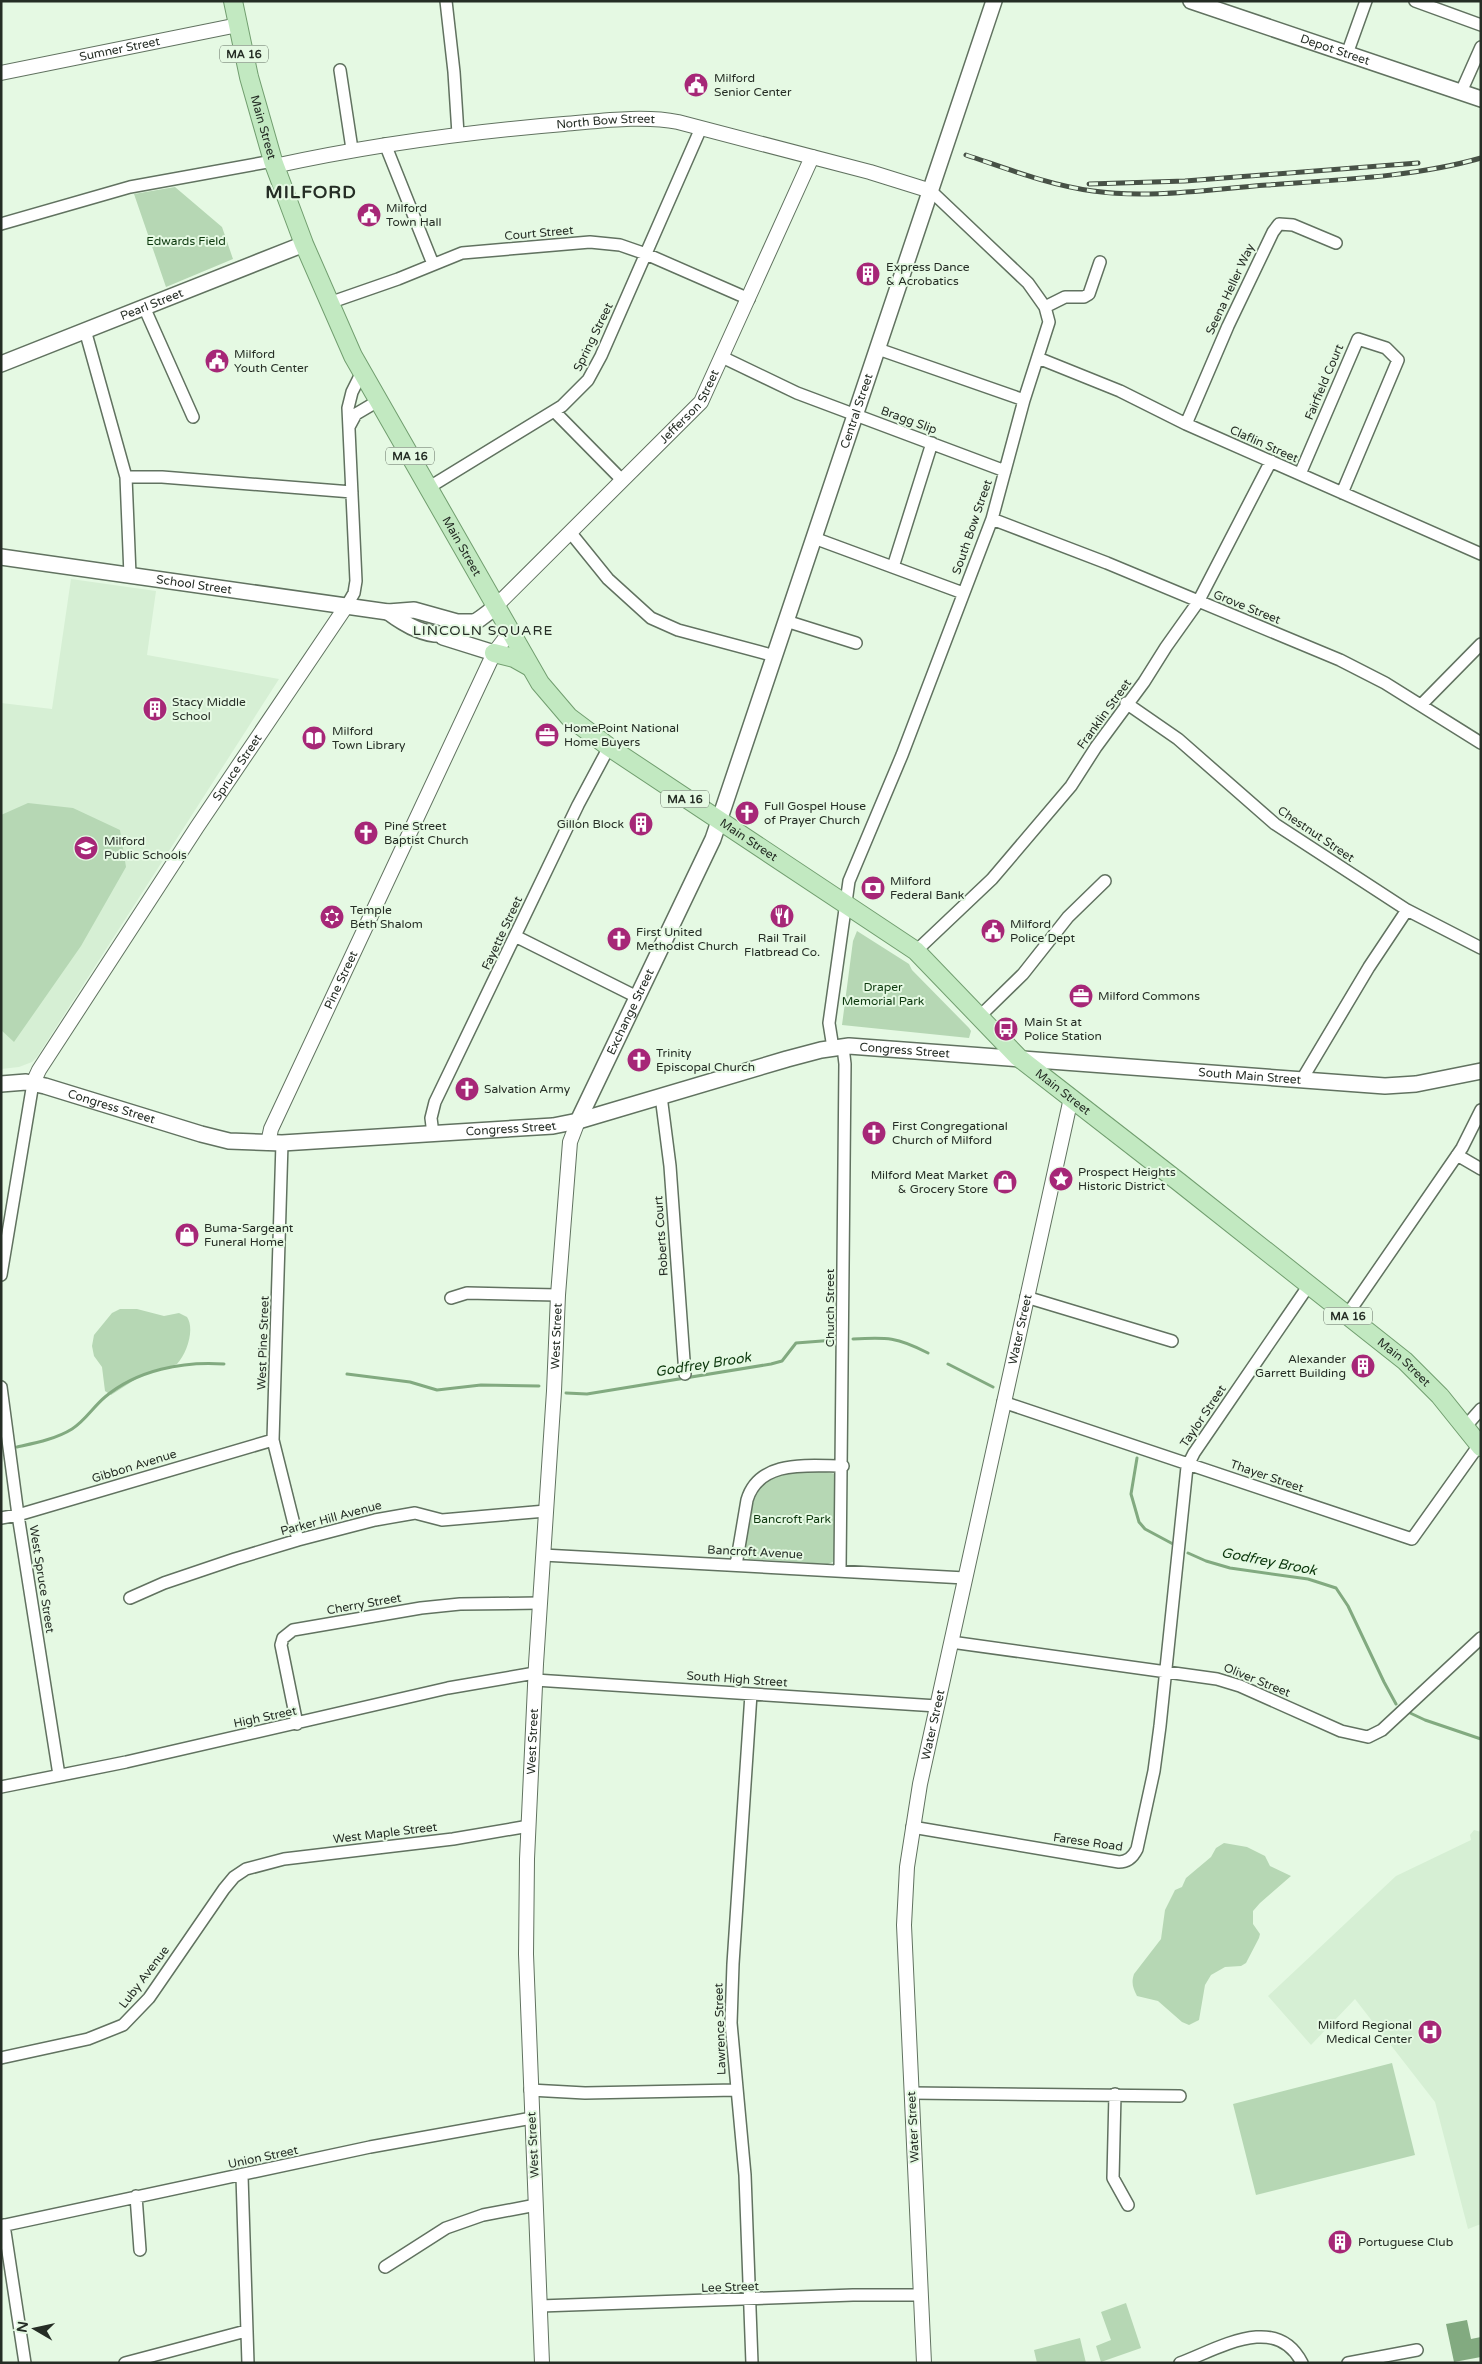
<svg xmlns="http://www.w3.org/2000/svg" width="1482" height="2364" font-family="'Varela Round',sans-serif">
<rect width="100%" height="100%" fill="#e5f9e3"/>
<path fill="#d6efd4" d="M71,579L156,591L147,655L279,679L37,1057L32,1062L19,1067L1,1069V703L52,709Z
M1474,1830L1481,1832V2224L1468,2229L1435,2102L1355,1999L1311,2045L1268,1996L1396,1876L1471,1840L1470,1835Z"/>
<path fill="#b6d7b4" d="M175,187L222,227L233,259L166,287L134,194Z
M28,803L73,808L120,830L126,867L81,946L14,1042L1,1030V815Z
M857,931L909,964L912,970L969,1028L971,1031L969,1038L842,1025L853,941Z
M120,1309H137L164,1316L179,1313L187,1317C195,1329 187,1353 177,1364L139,1377L111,1395L105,1391L102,1367L94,1356L92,1346L94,1335L112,1313Z
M821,1471L836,1474L835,1556L833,1562L828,1564L749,1559C741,1551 745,1540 747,1530C757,1474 768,1474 821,1471Z
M1224,1843L1247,1847L1265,1856L1270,1866L1291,1876L1260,1903L1253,1911V1924L1260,1934L1259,1938L1246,1963L1241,1966L1225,1967L1211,1975L1205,1985L1199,2020L1189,2025L1182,2022L1158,2001L1137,1996C1133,1988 1131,1983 1134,1974L1161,1939L1165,1910L1175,1890L1182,1887L1186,1878L1211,1857L1216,1848Z
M1392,2063L1415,2155L1256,2195L1233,2104Z
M1126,2303L1141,2348L1101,2362L1096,2346L1111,2340L1101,2312Z
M1080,2338L1086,2363H1037L1034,2350Z"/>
<path fill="#82aa80" d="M1467,2320L1471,2339L1481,2337V2357L1454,2362L1446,2324Z"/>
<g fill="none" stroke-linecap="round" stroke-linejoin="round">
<path stroke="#82aa80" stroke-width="3" d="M853,1339C887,1337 897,1337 928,1353
M948,1364L993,1387
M347,1374L410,1382L437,1390L481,1385L539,1386
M566,1393L587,1394L771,1364L782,1361L796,1343L835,1340
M17,1447C35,1443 56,1439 72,1429C85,1421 93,1407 105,1397C137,1370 183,1361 224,1364
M1137,1458L1131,1494L1139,1522L1145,1529L1173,1544
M1188,1553L1206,1561L1230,1568L1308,1579L1336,1588L1348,1606L1384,1682L1396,1704
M1408,1712L1425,1720L1481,1739"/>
<defs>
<path id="minor" d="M446,1L454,72L458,134
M1415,1L1481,25
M1347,54L1366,1
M340,70L352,149
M1461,92L1481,47
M385,144L433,264
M1,224L130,187L273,161
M329,303L398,279L462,253L590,242L620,245L646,254L749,299
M144,307L193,417
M1045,307L1065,297H1084L1089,294L1100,262
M85,330L126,477L130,575
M878,349L1024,400
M722,357L797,393L1005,471
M1038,358L1120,391L1186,424L1481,554
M554,411L622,480
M1186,424L1228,326L1273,232L1279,224L1293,225L1336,243
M349,427L356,414L378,401
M1300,474L1358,339L1386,348L1398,360L1342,493
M126,477H162L352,492
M428,488L562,406L588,380L601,356L701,128
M992,519L1107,563L1340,660L1385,683L1481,743
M570,532L608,579L651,618L678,630L775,656
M814,538L963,593
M893,567L932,443
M347,605L354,593L356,581L348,408L352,392L362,372
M786,621L856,643
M1126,703L1178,739L1275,824L1407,910L1481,948
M1421,705L1481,644
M515,936L637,997
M916,951L992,879L1071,786L1096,747L1144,682L1166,647L1198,602L1271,461
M979,1017L1023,974L1068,917L1105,881
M833,1048L829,1023L849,881L902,755L992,519L1024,400L1049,322L1045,307L1028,283L931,191
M1301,1081L1369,967L1407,910
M661,1096L670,1166L685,1374
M433,1134L431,1118L435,1102L578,805L609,747
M282,1143L273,1440L298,1540
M1457,1155L1481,1169
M1,1275L33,1083
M1026,1297L1172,1341
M451,1298L467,1293L558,1295
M1347,1315L1462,1148L1481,1110
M1,1387L18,1515L59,1775
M1003,1402L1412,1539L1479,1445
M1465,1427L1481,1409
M1,1518L18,1515L273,1440
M543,1555L965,1578
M736,1565L747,1500C759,1459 809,1466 843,1466
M840,1570L845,1064L843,1047
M130,1598L164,1583L235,1559L298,1540L375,1520L415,1513L442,1520L546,1511
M951,1642L1217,1679L1240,1686L1341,1731L1368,1737L1382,1730L1481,1638
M535,1680L937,1706
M751,1694L733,1964L731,2023L745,2175L752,2363
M297,1724L281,1645L283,1638L293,1630L421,1608L460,1604L540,1603
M1,1787L126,1762L448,1688L535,1673
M912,1827L1119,1862C1128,1862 1133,1857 1137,1849L1154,1771L1160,1726L1187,1467L1194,1453L1309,1285
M1,2058L88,2039L123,2025L149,1998L224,1889L234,1877L246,1869L284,1859L453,1839L529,1826
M530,2090L585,2093L736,2090
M911,2093L1180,2096
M1115,2094L1113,2178L1128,2205
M242,2176L248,2363
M136,2196L140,2250
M4,2225L25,2363
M1,2226L370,2147L532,2118
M385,2267L446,2228L483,2215L536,2205
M540,2306L853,2295H921
M125,2363L246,2331
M1180,2363C1218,2349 1276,2312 1302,2363
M1348,2363L1417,2350"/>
<g id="tertiary">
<path id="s1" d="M1,73L238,25"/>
<path id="s2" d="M274,166C370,145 466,132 564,124C600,121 643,115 678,122L870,172L931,191"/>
<path id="s3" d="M495,607L701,402L812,157"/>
<path id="s4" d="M33,1083L39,1070L197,827L347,605"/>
<path id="s5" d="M268,1143L271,1129L494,653L510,632"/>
<path id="s6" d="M542,2363L526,1954L527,1859L536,1664L554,1391L558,1295L570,1142L578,1121"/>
<path id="s7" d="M924,2363L904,1925L907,1867L920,1784L1071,1098"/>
</g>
<g id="secondary">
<path id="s8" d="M1191,1L1481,99"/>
<path id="s9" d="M1,364L304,244"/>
<path id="s10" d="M1,557L388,612L414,610L457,622H473"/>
<path d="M388,612C431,644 455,641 495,607"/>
<path d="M443,637L494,653"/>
<path id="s11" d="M1,1084L26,1082L45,1086L201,1134L229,1141L282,1143L553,1126L578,1121L787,1059L821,1050L849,1046L1385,1086L1416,1084L1481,1071"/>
<path id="s12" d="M578,1121L713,839L994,1"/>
</g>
<g id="primary">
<path id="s13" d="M233,1L249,77L273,161L304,244L353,356L540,683L569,717L609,747L916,951L1018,1057L1179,1182L1405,1361L1440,1396L1481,1447"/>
<path d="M494,653L514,658L530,667"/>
</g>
</defs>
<use href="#minor" stroke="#617260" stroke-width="14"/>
<use href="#tertiary" stroke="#617260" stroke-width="16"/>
<use href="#secondary" stroke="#617260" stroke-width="18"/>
<use href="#primary" stroke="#719e6f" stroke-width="20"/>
<use href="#minor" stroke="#fff" stroke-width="11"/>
<use href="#tertiary" stroke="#fff" stroke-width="14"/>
<use href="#secondary" stroke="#fff" stroke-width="15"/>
<use href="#primary" stroke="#c2e9c1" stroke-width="18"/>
<defs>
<path id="rail" d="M966,155C1008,169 1049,185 1093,191C1150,199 1210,189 1267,185C1336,180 1415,177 1481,158
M1089,184L1185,181L1418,163"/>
</defs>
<use href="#rail" stroke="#475146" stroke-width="5"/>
<use href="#rail" stroke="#e5f9e3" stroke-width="3" stroke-dasharray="9" stroke-linecap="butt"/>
</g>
<defs>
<symbol id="civic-disc" viewBox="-11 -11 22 22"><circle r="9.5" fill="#a62777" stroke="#e5f9e3"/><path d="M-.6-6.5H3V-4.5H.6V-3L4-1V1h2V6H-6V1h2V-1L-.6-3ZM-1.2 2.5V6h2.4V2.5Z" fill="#fff"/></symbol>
<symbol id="building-disc" viewBox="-11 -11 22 22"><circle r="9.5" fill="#a62777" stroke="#e5f9e3"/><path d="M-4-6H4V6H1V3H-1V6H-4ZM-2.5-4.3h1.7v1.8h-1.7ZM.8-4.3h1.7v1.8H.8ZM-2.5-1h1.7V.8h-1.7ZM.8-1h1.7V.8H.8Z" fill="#fff"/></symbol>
<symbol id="office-disc" viewBox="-11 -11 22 22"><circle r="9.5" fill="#a62777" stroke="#e5f9e3"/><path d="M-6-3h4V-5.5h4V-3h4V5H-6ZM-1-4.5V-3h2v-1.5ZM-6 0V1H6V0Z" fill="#fff"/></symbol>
<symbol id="library-disc" viewBox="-11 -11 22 22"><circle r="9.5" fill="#a62777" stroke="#e5f9e3"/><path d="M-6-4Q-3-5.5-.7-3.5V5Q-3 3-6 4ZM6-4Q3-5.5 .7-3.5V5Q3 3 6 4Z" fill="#fff"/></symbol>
<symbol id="church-disc" viewBox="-11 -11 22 22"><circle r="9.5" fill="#a62777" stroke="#e5f9e3"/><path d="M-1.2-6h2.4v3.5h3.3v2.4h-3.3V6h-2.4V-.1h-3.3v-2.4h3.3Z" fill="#fff"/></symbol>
<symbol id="school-disc" viewBox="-11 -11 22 22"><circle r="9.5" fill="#a62777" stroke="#e5f9e3"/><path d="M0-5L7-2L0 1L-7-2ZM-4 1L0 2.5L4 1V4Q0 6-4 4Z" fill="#fff"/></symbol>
<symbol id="bank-disc" viewBox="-11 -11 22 22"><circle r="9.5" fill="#a62777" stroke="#e5f9e3"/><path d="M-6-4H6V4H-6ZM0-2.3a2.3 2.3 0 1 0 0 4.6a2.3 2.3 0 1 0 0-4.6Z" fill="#fff"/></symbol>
<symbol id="restaurant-disc" viewBox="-11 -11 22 22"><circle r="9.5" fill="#a62777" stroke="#e5f9e3"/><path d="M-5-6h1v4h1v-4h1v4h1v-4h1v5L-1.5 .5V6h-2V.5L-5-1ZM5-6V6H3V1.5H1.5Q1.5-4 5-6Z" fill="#fff"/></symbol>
<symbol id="synagogue-disc" viewBox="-11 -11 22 22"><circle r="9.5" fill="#a62777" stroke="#e5f9e3"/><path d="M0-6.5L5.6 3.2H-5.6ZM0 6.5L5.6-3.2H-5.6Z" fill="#fff"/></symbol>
<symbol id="bus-disc" viewBox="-11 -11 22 22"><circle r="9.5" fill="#a62777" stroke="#e5f9e3"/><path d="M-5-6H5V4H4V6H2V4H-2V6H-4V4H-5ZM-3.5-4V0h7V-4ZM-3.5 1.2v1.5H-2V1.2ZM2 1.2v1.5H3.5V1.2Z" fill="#fff"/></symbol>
<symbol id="sight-disc" viewBox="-11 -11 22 22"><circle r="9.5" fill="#a62777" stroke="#e5f9e3"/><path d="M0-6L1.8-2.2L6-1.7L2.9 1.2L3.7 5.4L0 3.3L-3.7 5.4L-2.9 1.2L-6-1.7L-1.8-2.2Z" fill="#fff"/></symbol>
<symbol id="shop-disc" viewBox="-11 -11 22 22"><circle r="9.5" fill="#a62777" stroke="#e5f9e3"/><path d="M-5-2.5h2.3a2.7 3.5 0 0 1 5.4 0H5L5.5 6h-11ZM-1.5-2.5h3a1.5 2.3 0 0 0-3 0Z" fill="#fff"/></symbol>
<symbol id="hospital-disc" viewBox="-11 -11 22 22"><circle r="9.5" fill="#a62777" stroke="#e5f9e3"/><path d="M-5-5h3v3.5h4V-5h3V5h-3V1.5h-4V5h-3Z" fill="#fff"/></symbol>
</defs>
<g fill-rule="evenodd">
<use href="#civic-disc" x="682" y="71" width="28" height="28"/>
<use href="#civic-disc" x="355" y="201" width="28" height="28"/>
<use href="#building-disc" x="854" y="260" width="28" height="28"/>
<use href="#civic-disc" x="203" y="347" width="28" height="28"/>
<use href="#building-disc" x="141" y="695" width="28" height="28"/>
<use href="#office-disc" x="533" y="721" width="28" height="28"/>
<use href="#library-disc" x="300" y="724" width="28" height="28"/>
<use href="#church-disc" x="733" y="799" width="28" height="28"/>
<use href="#building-disc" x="627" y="810" width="28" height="28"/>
<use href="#church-disc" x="352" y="819" width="28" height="28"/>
<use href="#school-disc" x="72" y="834" width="28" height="28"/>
<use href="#bank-disc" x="859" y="874" width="28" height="28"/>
<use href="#restaurant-disc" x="768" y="902" width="28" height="28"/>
<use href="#synagogue-disc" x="318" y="903" width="28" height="28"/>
<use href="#civic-disc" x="979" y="917" width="28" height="28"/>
<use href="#church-disc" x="605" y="925" width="28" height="28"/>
<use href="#office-disc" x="1067" y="982" width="28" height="28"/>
<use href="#bus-disc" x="992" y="1015" width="28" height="28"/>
<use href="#church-disc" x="625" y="1046" width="28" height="28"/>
<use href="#church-disc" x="453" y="1075" width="28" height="28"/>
<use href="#church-disc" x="860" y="1119" width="28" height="28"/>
<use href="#sight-disc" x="1047" y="1165" width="28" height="28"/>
<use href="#shop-disc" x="991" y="1168" width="28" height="28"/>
<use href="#shop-disc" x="173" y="1221" width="28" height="28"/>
<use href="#building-disc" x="1349" y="1352" width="28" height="28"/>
<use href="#hospital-disc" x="1416" y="2018" width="28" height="28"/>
<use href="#building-disc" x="1326" y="2228" width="28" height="28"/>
</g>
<g text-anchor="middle" stroke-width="4" stroke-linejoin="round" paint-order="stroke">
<g fill="#e5f9e3" stroke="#5f6a5e" stroke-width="1">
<rect x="220" y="45.5" width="48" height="17" rx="4"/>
<rect x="386" y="447.5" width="48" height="17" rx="4"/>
<rect x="661" y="790.5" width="48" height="17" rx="4"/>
<rect x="1324" y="1307.5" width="48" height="17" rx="4"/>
</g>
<g font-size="11" font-weight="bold" fill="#252d25">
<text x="244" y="58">MA 16</text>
<text x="410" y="460">MA 16</text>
<text x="685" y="803">MA 16</text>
<text x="1348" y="1320">MA 16</text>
</g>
<g font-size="12" fill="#252d25" stroke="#e5f9e3">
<text dy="4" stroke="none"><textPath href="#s1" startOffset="121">Sumner Street</textPath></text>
<text dy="4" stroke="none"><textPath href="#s8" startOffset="152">Depot Street</textPath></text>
<text dy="4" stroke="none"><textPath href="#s2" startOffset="335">North Bow Street</textPath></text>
<text dy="4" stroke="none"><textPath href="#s13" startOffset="130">Main Street</textPath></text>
<text transform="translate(539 233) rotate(-5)" y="4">Court Street</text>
<text transform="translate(1230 289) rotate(-65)" y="4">Seena Heller Way</text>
<text dy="4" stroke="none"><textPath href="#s9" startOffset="162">Pearl Street</textPath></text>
<text transform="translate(593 337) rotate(-64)" y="4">Spring Street</text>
<text transform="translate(1324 382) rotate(-67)" y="4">Fairfield Court</text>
<text dy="4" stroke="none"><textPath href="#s3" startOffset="280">Jefferson Street</textPath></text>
<text dy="4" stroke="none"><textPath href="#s12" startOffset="764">Central Street</textPath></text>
<text transform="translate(909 420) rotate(20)" y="4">Bragg Slip</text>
<text transform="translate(1264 444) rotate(24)" y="4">Claflin Street</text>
<text transform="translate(972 527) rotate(-71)" y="4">South Bow Street</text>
<text dy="4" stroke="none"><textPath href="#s13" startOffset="595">Main Street</textPath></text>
<text dy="4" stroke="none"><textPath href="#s10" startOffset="195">School Street</textPath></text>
<text transform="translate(1247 607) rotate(22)" y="4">Grove Street</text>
<text transform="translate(1104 714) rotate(-54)" y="4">Franklin Street</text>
<text dy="4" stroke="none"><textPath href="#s4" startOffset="376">Spruce Street</textPath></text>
<text transform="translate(1316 834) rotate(34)" y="4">Chestnut Street</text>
<text dy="4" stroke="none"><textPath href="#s13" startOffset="1015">Main Street</textPath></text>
<text transform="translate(502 933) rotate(-65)" y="4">Fayette Street</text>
<text dy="4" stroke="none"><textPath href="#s5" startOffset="179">Pine Street</textPath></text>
<text dy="4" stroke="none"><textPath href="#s12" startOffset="121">Exchange Street</textPath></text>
<text dy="4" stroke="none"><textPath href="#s11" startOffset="924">Congress Street</textPath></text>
<text dy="4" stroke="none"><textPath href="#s11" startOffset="1270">South Main Street</textPath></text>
<text dy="4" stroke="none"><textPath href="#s13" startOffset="1420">Main Street</textPath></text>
<text dy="4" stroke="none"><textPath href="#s11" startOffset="114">Congress Street</textPath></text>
<text dy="4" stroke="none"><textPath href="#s11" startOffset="519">Congress Street</textPath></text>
<text transform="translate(661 1236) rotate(-94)" y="4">Roberts Court</text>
<text transform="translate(830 1308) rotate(-90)" y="4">Church Street</text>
<text dy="4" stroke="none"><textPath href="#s7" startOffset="1046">Water Street</textPath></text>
<text dy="4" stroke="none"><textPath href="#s6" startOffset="1028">West Street</textPath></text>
<text transform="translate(263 1343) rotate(-88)" y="4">West Pine Street</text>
<text dy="4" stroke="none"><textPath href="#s13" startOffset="1855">Main Street</textPath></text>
<text transform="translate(1203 1416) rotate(-56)" y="4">Taylor Street</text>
<text transform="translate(134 1466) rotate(-17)" y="4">Gibbon Avenue</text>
<text transform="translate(1267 1476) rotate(19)" y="4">Thayer Street</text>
<text transform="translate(331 1518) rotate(-15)" y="4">Parker Hill Avenue</text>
<text transform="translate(755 1552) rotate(3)" y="4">Bancroft Avenue</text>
<text transform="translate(42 1579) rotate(81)" y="4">West Spruce Street</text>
<text transform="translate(364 1604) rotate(-10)" y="4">Cherry Street</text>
<text transform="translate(737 1679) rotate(4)" y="4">South High Street</text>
<text transform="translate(1257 1680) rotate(22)" y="4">Oliver Street</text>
<text transform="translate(265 1717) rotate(-12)" y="4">High Street</text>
<text dy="4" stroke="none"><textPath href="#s7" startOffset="641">Water Street</textPath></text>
<text dy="4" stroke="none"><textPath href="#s6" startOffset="622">West Street</textPath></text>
<text transform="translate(385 1833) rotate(-7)" y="4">West Maple Street</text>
<text transform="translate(1088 1842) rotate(8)" y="4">Farese Road</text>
<text transform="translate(144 1977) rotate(-53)" y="4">Luby Avenue</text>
<text transform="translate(720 2029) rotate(-92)" y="4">Lawrence Street</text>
<text transform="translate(913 2127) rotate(-93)" y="4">Water Street</text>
<text transform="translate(533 2145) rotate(-93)" y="4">West Street</text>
<text transform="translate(263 2157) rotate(-12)" y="4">Union Street</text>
<text transform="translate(730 2287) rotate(-2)" y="4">Lee Street</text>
</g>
<g font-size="12" fill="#252d25" stroke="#e5f9e3" text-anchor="start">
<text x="714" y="82">Milford<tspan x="714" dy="14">Senior Center</tspan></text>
<text x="386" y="212">Milford<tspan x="386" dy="14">Town Hall</tspan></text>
<text x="886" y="271">Express Dance<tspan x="886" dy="14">&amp; Acrobatics</tspan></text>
<text x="234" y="358">Milford<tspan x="234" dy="14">Youth Center</tspan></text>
<text x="172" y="706">Stacy Middle<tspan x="172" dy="14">School</tspan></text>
<text x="564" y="732">HomePoint National<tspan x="564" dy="14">Home Buyers</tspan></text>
<text x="332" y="735">Milford<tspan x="332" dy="14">Town Library</tspan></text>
<text x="764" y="810">Full Gospel House<tspan x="764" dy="14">of Prayer Church</tspan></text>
<text x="624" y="828" text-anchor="end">Gillon Block</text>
<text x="384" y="830">Pine Street<tspan x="384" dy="14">Baptist Church</tspan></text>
<text x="104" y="845">Milford<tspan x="104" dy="14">Public Schools</tspan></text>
<text x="890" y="885">Milford<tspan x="890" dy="14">Federal Bank</tspan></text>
<text x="350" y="914">Temple<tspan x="350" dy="14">Beth Shalom</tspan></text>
<text x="1010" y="928">Milford<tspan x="1010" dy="14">Police Dept</tspan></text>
<text x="636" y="936">First United<tspan x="636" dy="14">Methodist Church</tspan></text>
<text x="782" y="942" text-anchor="middle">Rail Trail<tspan x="782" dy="14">Flatbread Co.</tspan></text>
<text x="1098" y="1000">Milford Commons</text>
<text x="1024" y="1026">Main St at<tspan x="1024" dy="14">Police Station</tspan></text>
<text x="656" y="1057">Trinity<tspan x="656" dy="14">Episcopal Church</tspan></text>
<text x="484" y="1093">Salvation Army</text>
<text x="892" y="1130">First Congregational<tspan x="892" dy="14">Church of Milford</tspan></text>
<text x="1078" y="1176">Prospect Heights<tspan x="1078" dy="14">Historic District</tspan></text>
<text x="988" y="1179" text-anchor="end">Milford Meat Market<tspan x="988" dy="14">&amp; Grocery Store</tspan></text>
<text x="204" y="1232">Buma-Sargeant<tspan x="204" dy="14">Funeral Home</tspan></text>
<text x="1346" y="1363" text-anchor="end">Alexander<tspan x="1346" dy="14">Garrett Building</tspan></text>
<text x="1412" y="2029" text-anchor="end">Milford Regional<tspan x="1412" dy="14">Medical Center</tspan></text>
<text x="1358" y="2246">Portuguese Club</text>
</g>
<g font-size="12" fill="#0d390e" stroke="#e5f9e3">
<text x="186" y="245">Edwards Field</text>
<text x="883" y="991">Draper<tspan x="883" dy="14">Memorial Park</tspan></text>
<text x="792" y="1523">Bancroft Park</text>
</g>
<g font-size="14" letter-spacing="1" fill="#252d25" stroke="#e5f9e3">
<text x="483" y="635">LINCOLN SQUARE</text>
</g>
<g font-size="14" font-style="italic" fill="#0c380d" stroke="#e5f9e3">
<text transform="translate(703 1364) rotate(-9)" y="5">Godfrey Brook</text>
<text transform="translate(1269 1561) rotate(11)" y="5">Godfrey Brook</text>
</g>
<g font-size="18" font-weight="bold" letter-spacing="1" fill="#252d25" stroke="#e5f9e3">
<text x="311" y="198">MILFORD</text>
</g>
</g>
<rect width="1482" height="2364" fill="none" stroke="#252d25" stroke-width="5"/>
<g transform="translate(35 2329) rotate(279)" stroke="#e5f9e3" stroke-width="4" paint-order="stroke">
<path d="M0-4L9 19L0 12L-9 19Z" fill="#252d25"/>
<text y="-8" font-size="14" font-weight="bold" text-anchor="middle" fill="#252d25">N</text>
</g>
</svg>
